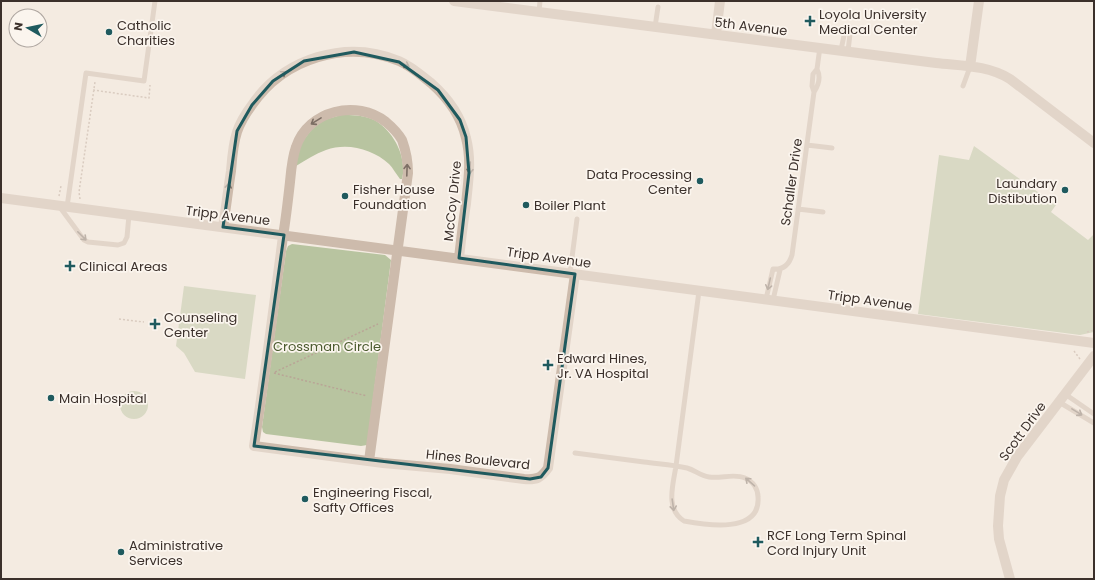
<svg xmlns="http://www.w3.org/2000/svg" width="1095" height="580" font-family="Poppins,sans-serif">
<rect width="100%" height="100%" fill="#f4ebe1"/>
<path fill="#b8c4a0" d="M341,115C351,115 362,115 372,119C392,128 408,157 402,179H400C396,174 393,168 389,164C373,149 347,142 326,150C315,154 306,160 296,166L298,151L302,142L312,129L324,120Z
M974,146L1056,205L1051,212L1088,240L1094,234V332L1080,335L918,314L939,155L969,160Z
M292,244L385,255L391,260L367,445L361,446L266,434L263,432L262,427L286,251L288,246Z
M184,286L256,295L245,379L195,372L184,353L176,346Z
M120 405a14 14 0 1 1 28 0a14 14 0 1 1-28 0Z"/>
<g fill="none" stroke-linecap="round" stroke-linejoin="round">
<path stroke="#b9a596" stroke-width="1.5" stroke-dasharray="2 2" stroke-linecap="butt" d="M93,90L149,98L150,85
M59,196L61,186
M80,199L79,192L95,82
M119,319L144,322
M1087,332L1094,330
M1074,351L1080,359
M275,372L378,324
M274,373L367,396"/>
<path stroke="#cdbbac" stroke-width="5" d="M539,12L540,1
M846,26L850,34L848,51
M655,27L658,7
M841,50L846,26
M963,86L970,67
M814,92C818,86 821,77 817,69
M807,145L832,148
M59,206L84,240L88,242L118,245L124,243L127,237L129,215
M67,207L86,73L144,81L155,1
M798,209L823,212
M570,273L577,219
M766,299L773,269C783,270 789,265 792,255L814,92L812,86L813,74L817,69L820,47
M773,300L780,270
M1065,394L1094,414
M1059,402L1094,423
M575,453C598,456 621,459 644,462C658,464 673,465 687,468C695,470 700,476 709,477C721,479 734,473 745,478C753,481 758,489 758,497C761,534 706,525 684,521C665,509 673,485 676,466L699,291"/>
<path stroke="#cdbbac" stroke-width="10" d="M454,1L936,63C962,66 987,65 1010,79L1094,143
M716,34L720,1
M970,67L979,1
M1,198L1094,343
M223,227C226,208 228,190 231,171C232,158 233,144 237,132C240,123 246,113 252,105C284,58 346,39 399,61C411,66 421,75 431,83C448,98 461,116 466,138C472,161 468,182 466,204C463,222 461,240 459,258
M369,461L408,173C408,161 406,151 402,140C398,133 392,127 386,122C357,99 308,110 296,147C292,158 291,171 290,182C288,200 286,218 283,236C274,306 265,376 254,446L383,463L450,469L524,479C537,480 541,478 548,468L575,274
M1010,579L999,539L998,526L1000,496L1004,480L1017,457L1094,356"/>
</g>
<defs><path id="oneway-shaft" d="M-6 0H5M1.5-3L5.5 0L1.5 3" fill="none" stroke-width="1.6" stroke-linecap="round" stroke-linejoin="round"/></defs>
<g stroke="#7d6f65">
<use href="#oneway-shaft" transform="translate(404 64) rotate(27)"/>
<use href="#oneway-shaft" transform="translate(281 75) rotate(-35)"/>
<use href="#oneway-shaft" transform="translate(316 121) rotate(148)"/>
<use href="#oneway-shaft" transform="translate(470 168) rotate(93)"/>
<use href="#oneway-shaft" transform="translate(407 170) rotate(-88)"/>
<use href="#oneway-shaft" transform="translate(228 189) rotate(-82)"/>
<use href="#oneway-shaft" transform="translate(82 236) rotate(45)"/>
<use href="#oneway-shaft" transform="translate(769 284) rotate(103)"/>
<use href="#oneway-shaft" transform="translate(1077 412) rotate(31)"/>
<use href="#oneway-shaft" transform="translate(750 482) rotate(-139)"/>
<use href="#oneway-shaft" transform="translate(673 505) rotate(82)"/>
</g>
<path d="M0 0H1095V580H0ZM354,52L399,62L438,90L460,120L466,137L469,173L459,258L575,274L548,468L541,477L530,479L254,446L284,235L223,227L237,131L252,105L273,81L304,61Z" fill="#f4ebe1" fill-opacity=".55" fill-rule="evenodd"/>
<path fill="none" stroke="#1f5a5e" stroke-width="3" stroke-linejoin="round" d="M354,52L399,62L438,90L460,120L466,137L469,173L459,258L575,274L548,468L541,477L530,479L254,446L284,235L223,227L237,131L252,105L273,81L304,61Z"/>
<g fill="#1f5a5e" stroke="#fbf5ee" stroke-width="1.5">
<path d="M808 15h4v4h4v4h-4v4h-4v-4h-4v-4h4z"/>
<circle cx="109" cy="32" r="4"/>
<circle cx="700" cy="181" r="4"/>
<circle cx="1065" cy="190" r="4"/>
<circle cx="345" cy="196" r="4"/>
<circle cx="526" cy="205" r="4"/>
<path d="M68 260h4v4h4v4h-4v4h-4v-4h-4v-4h4z"/>
<path d="M153 318h4v4h4v4h-4v4h-4v-4h-4v-4h4z"/>
<path d="M546 359h4v4h4v4h-4v4h-4v-4h-4v-4h4z"/>
<circle cx="51" cy="398" r="4"/>
<circle cx="305" cy="499" r="4"/>
<path d="M756 536h4v4h4v4h-4v4h-4v-4h-4v-4h4z"/>
<circle cx="121" cy="552" r="4"/>
</g>
<g text-anchor="middle" stroke-width="3.5" stroke-linejoin="round" paint-order="stroke">
<g font-size="13" fill="#3b302b" stroke="#fbf5ee" text-anchor="start">
<text x="819" y="19">Loyola University<tspan x="819" dy="15">Medical Center</tspan></text>
<text x="117" y="30">Catholic<tspan x="117" dy="15">Charities</tspan></text>
<text x="692" y="179" text-anchor="end">Data Processing<tspan x="692" dy="15">Center</tspan></text>
<text x="1057" y="188" text-anchor="end">Laundary<tspan x="1057" dy="15">Distibution</tspan></text>
<text x="353" y="194">Fisher House<tspan x="353" dy="15">Foundation</tspan></text>
<text x="534" y="210">Boiler Plant</text>
<text x="79" y="271">Clinical Areas</text>
<text x="164" y="322">Counseling<tspan x="164" dy="15">Center</tspan></text>
<text x="557" y="363">Edward Hines,<tspan x="557" dy="15">Jr. VA Hospital</tspan></text>
<text x="59" y="403">Main Hospital</text>
<text x="313" y="497">Engineering Fiscal,<tspan x="313" dy="15">Safty Offices</tspan></text>
<text x="767" y="540">RCF Long Term Spinal<tspan x="767" dy="15">Cord Injury Unit</tspan></text>
<text x="129" y="550">Administrative<tspan x="129" dy="15">Services</tspan></text>
</g>
<g font-size="13" fill="#3b302b" stroke="#fbf5ee">
<text transform="translate(751 26) rotate(7)" y="5">5th Avenue</text>
<text transform="translate(791 182) rotate(-82)" y="5">Schaller Drive</text>
<text transform="translate(452 201) rotate(-84)" y="5">McCoy Drive</text>
<text transform="translate(228 215) rotate(7)" y="5">Tripp Avenue</text>
<text transform="translate(549 257) rotate(8)" y="5">Tripp Avenue</text>
<text transform="translate(870 300) rotate(8)" y="5">Tripp Avenue</text>
<text transform="translate(1022 431) rotate(-54)" y="5">Scott Drive</text>
<text transform="translate(478 459) rotate(6)" y="5">Hines Boulevard</text>
</g>
<g font-size="13" fill="#4a5a2e" stroke="#fbf5ee">
<text x="327" y="351">Crossman Circle</text>
</g>
</g>
<rect width="1095" height="580" fill="none" stroke="#3b302b" stroke-width="4"/>
<g transform="translate(28 28) rotate(279)"><circle r="19" fill="#fbf5ee" stroke="#aea6a0"/>
<path d="M0-3L7 15L0 10L-7 15Z" fill="#1f5a5e"/>
<text y="-6" font-size="11" font-weight="bold" text-anchor="middle" fill="#3b302b">N</text>
</g>
</svg>
